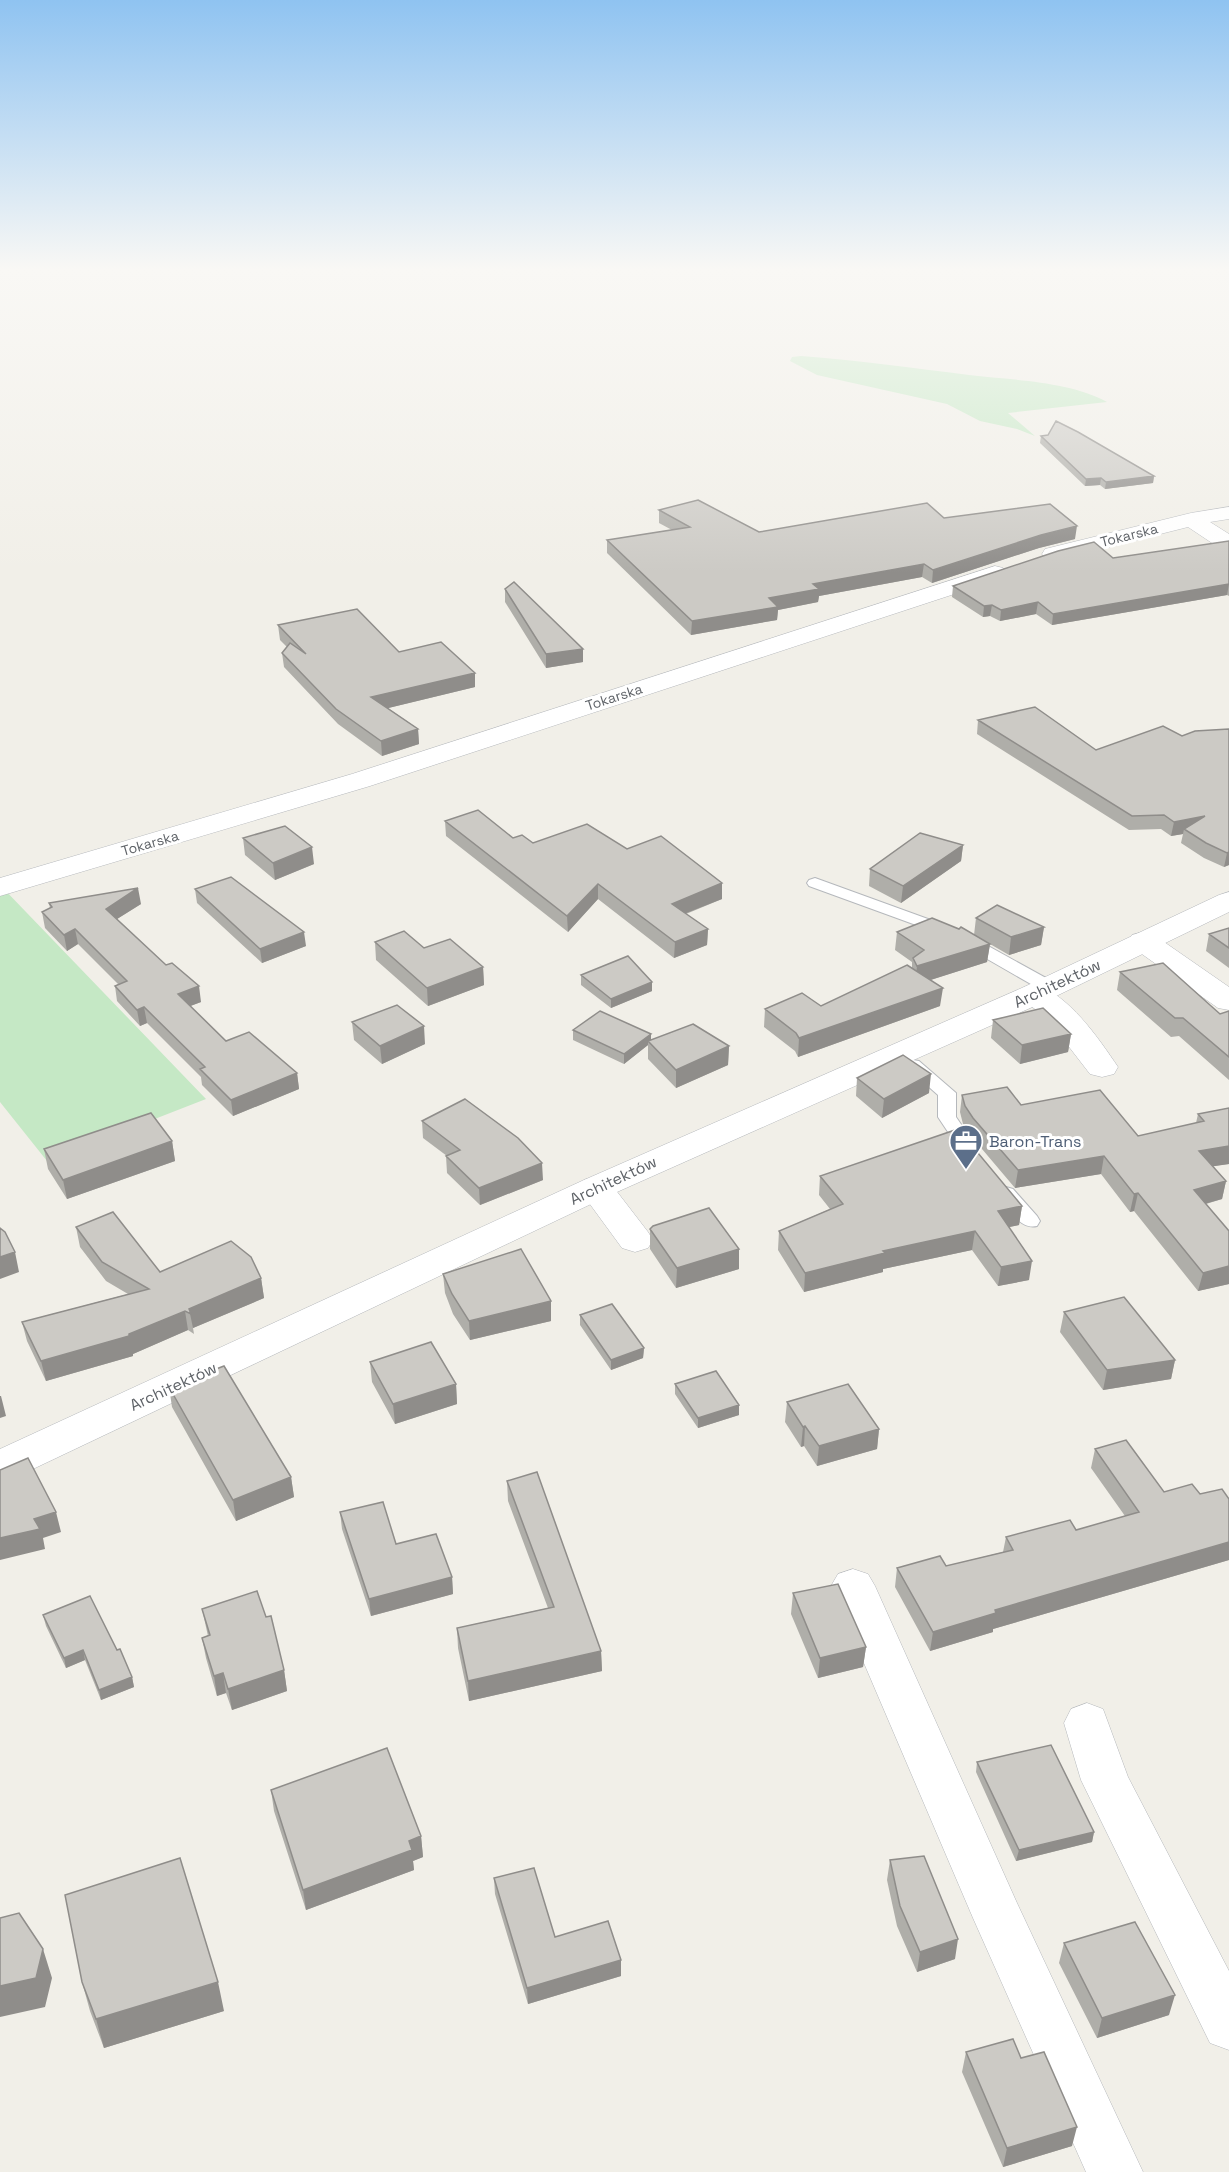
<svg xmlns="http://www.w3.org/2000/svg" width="1229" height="2172" font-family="'Space Grotesk',sans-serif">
<rect width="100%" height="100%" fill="#f1efe8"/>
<path fill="#c5e8c5" d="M801,356C857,360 913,368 969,375C1011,380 1070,381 1107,402L1008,413L1035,436L1017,429L980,421L947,404L817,375L790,361L792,357Z
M0,886H1L206,1099L47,1161L0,1102Z"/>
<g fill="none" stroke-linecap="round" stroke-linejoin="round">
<defs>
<path id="service" d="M815,878L961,931L1055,983L1057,987L1049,992L1043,991L949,937L809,886L807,883L809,880Z
M913,1060L919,1061L956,1093V1117L978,1149L976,1153H962L938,1117V1095L904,1065L907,1061Z
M1006,1187L1013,1189L1037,1216L1040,1221L1037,1226C1020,1230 1009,1209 999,1197L996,1193L999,1189Z"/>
<path id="minor" d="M1229,507V519L1210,522L1229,534V550L1221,549L1188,527L1053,561L1045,559L1042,554L1045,549L1191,513Z
M995,566L1003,568L1006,573L1003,578L370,786L0,896V878L352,774Z
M1143,932L1154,935L1229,987V1010L1218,1008L1132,947L1128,941L1132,935Z
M1035,985C1068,993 1099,1039 1118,1067L1114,1074L1102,1077L1090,1074L1046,1017L1024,1001L1019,994L1024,987Z
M596,1177L608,1180L648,1232L653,1240L648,1248L635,1252L622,1248L584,1196L578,1188L584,1180Z
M853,1569L868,1574L875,1586L1017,1903L1143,2172H1086L973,1918L831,1586L838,1574Z
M1087,1703L1103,1709L1128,1777L1229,1971V2050L1210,2043L1081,1780L1064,1723L1071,1709Z"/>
<path id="tertiary" d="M1229,892V912L1046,1001L608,1196L14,1478L0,1482V1449L584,1180L1024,987L1219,895Z"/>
</defs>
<use href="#service" stroke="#b5b8bc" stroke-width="2"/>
<use href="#minor" stroke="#b5b8bc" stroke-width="1"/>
<use href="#tertiary" stroke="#b5b8bc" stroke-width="1"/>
<use href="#service" fill="#fff" fill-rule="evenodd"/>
<use href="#minor" fill="#fff" fill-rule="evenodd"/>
<use href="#tertiary" fill="#fff" fill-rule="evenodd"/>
</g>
<path fill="#afaea9" d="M1041,436L1154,476L1153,483L1105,489L1100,485L1085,486L1040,443Z
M659,510L759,532L944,518L1075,539L1039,548L932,583L922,577L819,596L818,602L778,610L777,620L691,635L607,553V540L672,530L659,523Z
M1229,541V596L1227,595L1052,625L1036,614L1000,621L990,616L983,617L952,597L953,586L1113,558Z
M505,589L583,662L546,668L505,602Z
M278,625L399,652L475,687L388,708L418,729L419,744L382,756L338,724L284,667L282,653L287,647L280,640Z
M978,720L1096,750L1182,736L1229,729V865L1224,867L1204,858L1181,843L1183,834L1171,836L1161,829L1129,830L977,734Z
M445,821L533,843L627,849L722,883V899L686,914L708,929L707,945L674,958L598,899L568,932L446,836Z
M243,838L314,864L275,880L245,855Z
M963,845L961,861L901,903L869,886L870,869Z
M195,889L306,946L262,963L197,903Z
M49,903L141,904L117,919L201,1002L190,1006L226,1041L297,1073L299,1089L233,1116L202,1085L201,1077L147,1023L140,1026L117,1001L115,986L118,984L78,944L67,951L45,928L42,912L50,908Z
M976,918L1044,927L1041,945L1009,955L990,944L987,962L930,980L940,1006L798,1057L795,1051L764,1027L765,1009L821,1006L912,967V962L895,950L897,932L974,935Z
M1229,928V968L1206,951L1209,934Z
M375,942L424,948L483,967L484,985L428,1006L376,960Z
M1120,972L1220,1014L1229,1011V1080L1179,1036L1171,1037L1117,990Z
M581,975L652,982V991L611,1008L581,985Z
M993,1020L1071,1034L1068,1052L1020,1064L991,1038Z
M352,1022L425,1044L382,1064L354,1040Z
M573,1030L651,1034V1040L729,1046L728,1065L676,1088L648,1059V1045L624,1064L573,1040Z
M857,1078L929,1093L882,1118L856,1096Z
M962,1095L1021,1105L1138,1136L1196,1123L1198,1114L1229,1108V1164L1213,1166L1226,1181L1222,1199L1206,1204L1229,1231V1284L1198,1291L1134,1211L1130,1212L1101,1174L1015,1188L971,1136L963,1124L960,1112Z
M422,1121L543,1180L480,1205L447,1173L446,1156H447L423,1138Z
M172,1141L175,1161L67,1199L48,1169L44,1149Z
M820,1176L1022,1206L1019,1225L1009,1227L1029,1280L998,1286L972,1250L883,1269V1272L804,1292L778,1250L779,1231L830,1209L819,1195Z
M76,1227L160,1272L261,1278L264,1298L193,1328L194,1334L188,1330L133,1354V1356L46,1381L27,1341L22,1322L128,1294L106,1281L80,1247Z
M650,1229L739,1249V1269L676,1288L650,1249Z
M443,1274L551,1321L470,1340L453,1314L445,1293Z
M1064,1312L1175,1360L1171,1379L1103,1390L1060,1332Z
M580,1315L644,1348L643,1358L611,1370L580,1325Z
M370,1362L456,1384L457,1404L395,1424L372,1382Z
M675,1384L739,1415L698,1428L675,1394Z
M169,1387L291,1477L294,1497L236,1521L172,1407Z
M787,1402L879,1429L877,1449L817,1466L804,1446L801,1447L785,1422Z
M1095,1449L1164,1492L1200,1494L1229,1499V1560L993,1629V1632L930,1651L895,1587L897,1568L946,1566L1003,1552L1006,1537L1076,1530L1125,1516L1091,1468Z
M507,1481L601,1651L602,1671L469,1701L458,1648L457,1628L548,1608L508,1501Z
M340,1512L452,1577L453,1594L371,1616L342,1529Z
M793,1593L866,1647L863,1667L818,1678L791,1614Z
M202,1609L284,1670L287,1691L232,1710L226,1693L217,1696L206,1658L202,1638L208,1636Z
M43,1615L117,1650L132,1677L134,1687L101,1700L85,1660L66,1668L46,1626Z
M977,1762L1094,1832L1092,1842L1016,1861L976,1772Z
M271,1790L421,1836L423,1857L413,1861L414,1870L306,1910L274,1811Z
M890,1860L955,1959L917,1972L897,1926L887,1880Z
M494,1878L555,1937L621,1960V1976L528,2004L495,1894Z
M1064,1943L1169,2015L1097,2038L1059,1963Z
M82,1982L224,2011L104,2048L90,2011Z
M966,2052L1021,2058L1072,2146L1003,2167L962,2072Z"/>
<path fill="#8f8d8a" d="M1154,476L1153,483L1105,489L1106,482Z
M1101,478L1100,485L1085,486L1086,479Z
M1077,526L1075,539L1039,548L932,583L933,570L1041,535Z
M924,564L922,577L819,596L818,602L778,610L777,620L691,635L692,621L813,584Z
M1229,584L1227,595L1052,625L1053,614Z
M1038,602L1036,614L1000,621L1001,610Z
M992,605L990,616L983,617L984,606Z
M583,649V662L546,668V654Z
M475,673V687L372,712L371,697Z
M418,729L419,744L382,756L381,741Z
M1205,816L1184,829L1183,834L1171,836L1174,822Z
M963,845L961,861L901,903L903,886Z
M312,847L314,864L275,880L273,863Z
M1229,852V865L1224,867L1227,853Z
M722,883V899L671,919L672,904Z
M598,884V899L568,932L567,916Z
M138,888L141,904L109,924L106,909Z
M1044,927L1041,945L1009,955L1011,937Z
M75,929L78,944L67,951L64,935Z
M708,929L707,945L674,958L675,942Z
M304,932L306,946L262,963L260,949Z
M990,944L987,962L915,985L917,966Z
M483,967L484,985L428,1006L427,988Z
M652,982V991L611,1008V999Z
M199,986L201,1002L180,1010L178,994Z
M943,988L940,1006L798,1057L799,1038Z
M144,1007L147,1023L140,1026L137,1010Z
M424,1026L425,1044L382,1064L380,1046Z
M651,1034V1043L648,1041V1045L624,1064V1054Z
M1071,1034L1068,1052L1020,1064L1022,1045Z
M729,1046L728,1065L676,1088V1070Z
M297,1073L299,1089L233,1116L231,1100Z
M931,1074L929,1093L882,1118L884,1099Z
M172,1141L175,1161L67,1199L63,1180Z
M1229,1146V1164L1195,1169L1199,1151Z
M1104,1156L1101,1174L1015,1188L1018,1170Z
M542,1163L543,1180L480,1205L479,1188Z
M1226,1181L1222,1199L1190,1208L1194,1190Z
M1138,1193L1134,1211L1130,1212L1134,1194Z
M1022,1206L1019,1225L995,1230L998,1211Z
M975,1231L972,1250L883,1269V1272L804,1292L805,1273L883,1251Z
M739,1249V1269L676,1288L677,1268Z
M15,1252L19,1272L0,1279V1257Z
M1032,1261L1029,1280L998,1286L1001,1267Z
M1229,1266V1284L1198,1291L1203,1273Z
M261,1278L264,1298L193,1328L189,1309Z
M551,1301V1321L470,1340L469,1321Z
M185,1311L188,1330L133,1354V1356L46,1381L41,1361L129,1334Z
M644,1348L643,1358L611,1370V1360Z
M1175,1360L1171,1379L1103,1390L1107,1370Z
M456,1384L457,1404L395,1424L393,1404Z
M0,1396H1L6,1416L0,1418Z
M739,1405V1415L698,1428V1418Z
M805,1426L804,1446L801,1447L803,1427Z
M879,1429L877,1449L817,1466L819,1446Z
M291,1477L294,1497L236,1521L233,1500Z
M56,1512L61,1532L43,1538L45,1549L0,1560V1538L34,1519Z
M1229,1542V1560L993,1629V1632L930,1651L933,1632L995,1610Z
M452,1577L453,1594L371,1616L369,1599Z
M866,1647L863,1667L818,1678L820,1658Z
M83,1650L85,1660L66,1668L64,1658Z
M601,1651L602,1671L469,1701L468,1681Z
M284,1670L287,1691L232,1710L228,1689Z
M223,1673L226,1693L217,1696L214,1676Z
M132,1677L134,1687L101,1700L99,1690Z
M1094,1832L1092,1842L1016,1861L1019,1850Z
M421,1836L423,1857L413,1861L414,1870L306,1910L303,1890L409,1841Z
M958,1939L955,1959L917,1972L920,1952Z
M43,1949L52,1978L45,2007L0,2017V1986Z
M621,1960V1976L528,2004L527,1988Z
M218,1982L224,2011L104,2048L96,2019Z
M1175,1995L1169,2015L1097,2038L1102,2018Z
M1077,2127L1072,2146L1003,2167L1007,2148Z"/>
<path fill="#cccac5" stroke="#8f8d8a" stroke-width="1.5" d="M1056,421L1078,432L1154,476L1106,482L1101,478L1086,479L1041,436L1048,435Z
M698,500L759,532L927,503L944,518L1050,504L1077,526L1041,535L933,570L924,564L813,584L819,589L769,598L778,607L692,621L607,540L690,527L659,510Z
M1229,541V584L1053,614L1038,602L1001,610L992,605L984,606L953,586L1058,551L1094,542L1113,558Z
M514,582L583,649L546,654L505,589Z
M357,609L399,652L441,642L475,673L371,697L418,729L381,741L336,709L282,653L290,643L306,654L278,625Z
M1035,707L1096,750L1163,726L1182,736L1195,731L1229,729V852L1227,853L1206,843L1184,829L1205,816L1174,822L1164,815L1132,816L978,720Z
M478,810L513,838L522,835L533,843L587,824L627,849L661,836L722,883L672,904L708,929L675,942L598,884L567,916L445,821Z
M285,826L312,847L273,863L243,838Z
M920,833L963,845L903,886L870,869Z
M231,877L304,932L260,949L195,889Z
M138,888L106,909L166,965L172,963L199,986L178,994L226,1041L249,1032L297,1073L231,1100L200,1069L205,1067L144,1007L137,1010L115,986L127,981L75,929L64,935L42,912L52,907L49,903Z
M997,905L1044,927L1011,937L976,918Z
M932,918L959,929L961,927L990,944L917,966L913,958L924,950L897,932Z
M1229,928V948L1209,934Z
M404,931L424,948L450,939L483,967L427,988L375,942Z
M628,956L652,982L611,999L581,975Z
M1163,963L1220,1014L1229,1011V1057L1183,1018H1175L1120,972Z
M907,965L943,988L799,1038L796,1033L765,1009L802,993L821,1006Z
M397,1005L424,1026L380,1046L352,1022Z
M1043,1008L1071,1034L1022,1045L993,1020Z
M600,1011L651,1034L624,1054L573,1030Z
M693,1024L729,1046L676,1070L648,1041Z
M903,1055L931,1074L884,1099L857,1078Z
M1007,1087L1021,1105L1100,1090L1138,1136L1204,1121L1198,1114L1229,1108V1146L1199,1151L1226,1181L1194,1190L1229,1231V1266L1203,1273L1138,1193L1134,1194L1104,1156L1018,1170L973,1118L965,1106L962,1095Z
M465,1099L518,1138L542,1163L479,1188L446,1156L460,1150L422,1121Z
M151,1113L172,1141L63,1180L44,1149Z
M958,1129L1022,1206L998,1211L1032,1261L1001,1267L975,1231L883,1251L885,1253L805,1273L779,1231L843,1204L820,1176Z
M709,1208L739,1249L677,1268L650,1229L653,1226Z
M113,1212L160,1272L231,1241L251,1257L261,1278L189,1309L191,1314L185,1311L129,1334V1336L41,1361L22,1322L149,1289L102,1262L76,1227Z
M0,1228L5,1232L15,1252L0,1257Z
M521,1249L551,1301L469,1321L452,1294L443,1274Z
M1124,1297L1175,1360L1107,1370L1064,1312Z
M612,1304L644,1348L611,1360L580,1315Z
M431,1342L456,1384L393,1404L370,1362Z
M224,1366L291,1477L233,1500L169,1387Z
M716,1371L739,1405L698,1418L675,1384Z
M848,1384L879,1429L819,1446L805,1426L803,1427L787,1402Z
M1126,1440L1164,1492L1192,1484L1200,1494L1222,1489L1229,1499V1542L995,1610L996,1613L933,1632L897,1568L940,1556L946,1566L1013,1550L1006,1537L1070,1520L1076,1530L1139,1512L1095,1449Z
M28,1458L56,1512L34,1519L40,1529L0,1538V1470Z
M537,1472L601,1651L468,1681L457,1628L554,1607L507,1481Z
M383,1502L396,1544L436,1534L452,1577L369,1599L340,1512Z
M838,1584L866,1647L820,1658L793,1593Z
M257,1591L266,1617L271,1616L284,1670L228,1689L223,1673L214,1676L202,1638L210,1635L202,1609Z
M90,1596L117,1650L120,1649L132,1677L99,1690L83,1650L64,1658L43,1615Z
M1051,1745L1094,1832L1019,1850L977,1762Z
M387,1748L421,1836L409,1841L412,1850L303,1890L271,1790Z
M924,1856L958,1939L920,1952L900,1906L890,1860Z
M180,1858L218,1982L96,2019L82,1982L65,1895Z
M534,1868L555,1937L608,1921L621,1960L527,1988L494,1878Z
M19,1913L43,1949L36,1978L0,1986V1918Z
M1135,1922L1175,1995L1102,2018L1064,1943Z
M1013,2039L1021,2058L1044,2052L1077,2127L1007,2148L966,2052Z"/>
<linearGradient id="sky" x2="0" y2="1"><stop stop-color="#8fc3f1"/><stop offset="0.47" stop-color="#f9f8f5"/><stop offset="1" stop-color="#f9f8f5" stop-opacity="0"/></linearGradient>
<rect width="1229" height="573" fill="url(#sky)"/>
<defs>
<symbol id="office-pin" viewBox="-11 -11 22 30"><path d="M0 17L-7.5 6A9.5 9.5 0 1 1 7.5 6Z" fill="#5c6f8a" stroke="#fff"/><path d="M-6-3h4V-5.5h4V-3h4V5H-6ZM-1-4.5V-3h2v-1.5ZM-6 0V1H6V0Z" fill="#fff"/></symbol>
</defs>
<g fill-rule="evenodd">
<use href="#office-pin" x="947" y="1122" width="38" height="52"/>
</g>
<g text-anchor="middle" stroke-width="6" stroke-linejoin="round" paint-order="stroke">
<g font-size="14" fill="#5f6368" stroke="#fff">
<text transform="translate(1129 535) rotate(-14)" y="5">Tokarska</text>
<text transform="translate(614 697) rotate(-18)" y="5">Tokarska</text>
<text transform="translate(150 843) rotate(-16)" y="5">Tokarska</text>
</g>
<g font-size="16" fill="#5f6368" stroke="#fff">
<text transform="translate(1057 983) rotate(-25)" y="6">Architektów</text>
<text transform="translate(613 1180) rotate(-25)" y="6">Architektów</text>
<text transform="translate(173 1386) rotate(-25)" y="6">Architektów</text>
</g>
<g font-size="16" fill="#4e5e75" stroke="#fff" text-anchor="start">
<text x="989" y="1147">Baron-Trans</text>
</g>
</g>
</svg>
